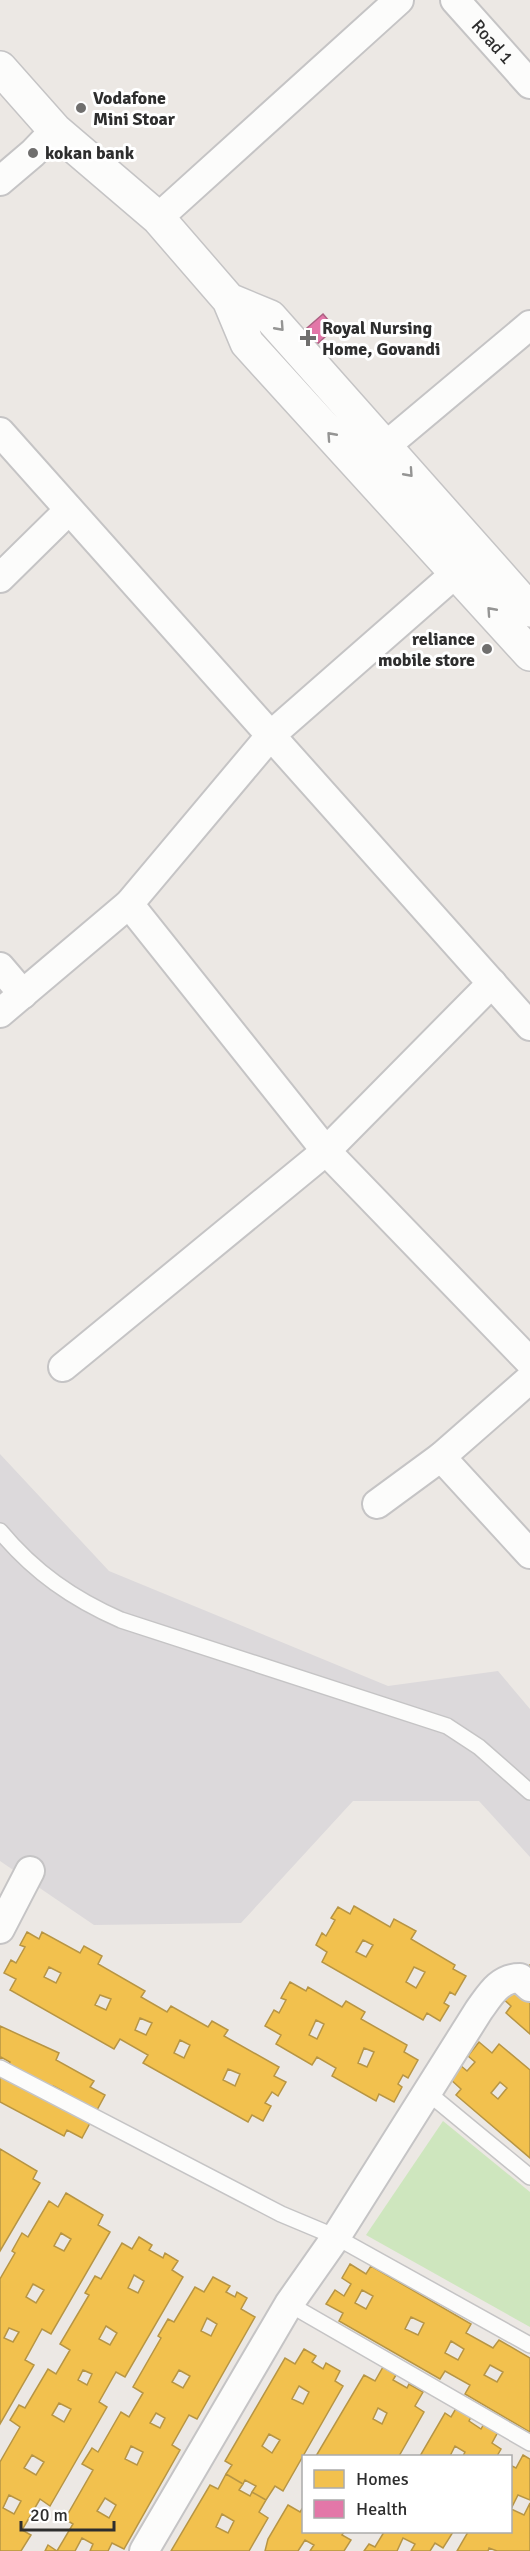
<svg xmlns="http://www.w3.org/2000/svg" width="530" height="2551" font-family="Signika,sans-serif">
<rect width="100%" height="100%" fill="#ece8e4"/>
<path fill="#dcd9db" d="M0,1454L109,1571L388,1686L498,1671L530,1709V1857L479,1801H353L241,1923L94,1925L0,1861Z"/>
<path fill="#cee6be" d="M443,2121L530,2192V2327L366,2235Z"/>
<path fill="#f2c14e" stroke="#b79544" stroke-width="1.5" fill-rule="evenodd" d="M354,1906L390,1927L394,1919L416,1931L411,1939L455,1965L453,1969L466,1976L455,1995L450,1992L444,2003L449,2006L440,2021L427,2013L423,2020L322,1962L327,1952L316,1945L322,1933L326,1936L335,1920L331,1918L338,1907L350,1914ZM363,1940L373,1945L366,1957L356,1952ZM414,1967L425,1972L416,1988L406,1982Z
M27,1932L39,1939L42,1932L80,1953L84,1946L102,1956L98,1964L145,1991L141,1997L167,2012L171,2006L208,2027L212,2021L228,2030L224,2036L279,2067L274,2076L286,2082L278,2096L272,2092L265,2103L271,2106L263,2121L252,2115L248,2122L143,2063L148,2055L120,2039L114,2049L10,1990L16,1979L4,1973L11,1960L16,1963L25,1947L20,1945ZM49,1967L61,1973L56,1983L44,1977ZM100,1995L111,1999L106,2010L95,2005ZM140,2018L152,2023L146,2035L135,2030ZM180,2040L190,2045L184,2058L174,2053ZM228,2069L240,2074L235,2086L223,2080Z
M530,1965V2034L506,2013L511,2006L502,1998L510,1989L515,1993L526,1982L520,1977Z
M290,1982L306,1991L308,1987L342,2007L346,2001L365,2012L361,2019L407,2045L404,2052L418,2060L408,2078L403,2075L398,2084L402,2087L394,2102L379,2094L376,2101L332,2076L336,2068L317,2057L312,2065L276,2044L281,2035L265,2026L274,2010L279,2013L286,2000L281,1998ZM316,2020L324,2024L317,2039L309,2035ZM364,2048L374,2052L367,2067L358,2063Z
M0,2026L59,2053L56,2060L94,2081L90,2087L105,2095L82,2138L67,2130L64,2136L0,2102V2072L4,2074L10,2062L1,2057L0,2060ZM53,2086L63,2091L57,2101L47,2097Z
M479,2042L492,2053L499,2044L530,2070V2158L456,2095L461,2089L449,2078L460,2065L467,2071L475,2062L468,2056ZM500,2082L507,2088L498,2099L491,2093Z
M0,2149L37,2171L33,2179L40,2183L0,2251Z
M66,2193L103,2215L98,2225L110,2232L51,2334L42,2329L25,2360L34,2365L0,2424V2279L15,2253L12,2251L22,2233L28,2237L49,2201L58,2207ZM61,2233L71,2239L64,2251L54,2246ZM33,2284L44,2290L36,2303L26,2297ZM9,2328L19,2332L13,2342L4,2338Z
M139,2237L152,2245L149,2250L163,2258L165,2253L178,2261L172,2270L183,2277L125,2377L116,2372L99,2402L107,2407L50,2506L40,2499L22,2530L31,2535L21,2551H0V2462L20,2427L10,2420L19,2405L25,2408L48,2369L56,2374L70,2350L60,2344L89,2295L85,2293L95,2276L101,2279L122,2243L132,2249ZM134,2275L144,2281L138,2293L128,2288ZM106,2326L117,2333L110,2345L99,2339ZM83,2370L92,2374L87,2385L78,2380ZM59,2403L71,2409L64,2422L52,2415ZM32,2455L44,2462L36,2475L24,2468ZM9,2495L21,2501L14,2514L3,2508Z
M350,2264L366,2274L371,2266L471,2324L466,2333L493,2348L499,2340L530,2358V2432L465,2394L470,2385L445,2371L440,2379L339,2321L343,2313L326,2304L335,2290L344,2296L351,2284L342,2278ZM362,2290L373,2296L366,2309L355,2303ZM411,2317L424,2323L418,2335L405,2329ZM451,2341L464,2349L458,2360L445,2353ZM490,2365L503,2372L497,2382L484,2375Z
M213,2277L230,2286L226,2292L235,2297L237,2292L247,2298L241,2309L255,2317L197,2419L189,2415L172,2445L180,2450L124,2549L112,2543L108,2551H90L93,2544L82,2538L75,2551H45L48,2545L57,2551L73,2524L65,2519L93,2470L82,2464L92,2448L98,2452L121,2412L129,2417L143,2393L133,2387L161,2338L158,2336L168,2319L174,2322L195,2287L204,2292ZM207,2318L217,2324L211,2336L201,2331ZM179,2370L190,2376L183,2388L172,2382ZM156,2413L165,2418L160,2428L150,2423ZM131,2446L143,2452L137,2465L125,2459ZM105,2498L116,2505L109,2518L97,2511Z
M304,2349L316,2356L312,2362L323,2369L326,2363L340,2371L335,2381L343,2386L283,2491L275,2486L266,2500L252,2492L256,2486L245,2480L243,2484L226,2474L232,2465L225,2461L285,2358L295,2364ZM299,2386L309,2392L303,2404L292,2399ZM269,2434L280,2440L272,2453L262,2446Z
M383,2367L396,2375L393,2380L407,2388L409,2384L423,2392L415,2406L424,2412L399,2456H316L364,2375L375,2381ZM378,2408L387,2413L382,2424L373,2419Z
M458,2405L472,2415L469,2421L481,2429L485,2422L499,2430L492,2443L501,2449L497,2456H463L465,2452L455,2446L450,2456H420L445,2413L451,2417Z
M523,2455L530,2459V2500L518,2495L511,2509L524,2515L530,2503V2551H497L489,2548L488,2551H457L468,2532H510V2465L516,2468Z
M226,2474L243,2484L239,2490L250,2496L252,2492L266,2500L259,2512L268,2518L249,2551H171L210,2485L218,2489ZM222,2514L234,2521L228,2533L216,2527Z
M288,2505L300,2512L304,2506V2532H344L342,2535L351,2540L344,2551H310L314,2545L305,2540L298,2551H265L268,2539Z
M384,2532H453L443,2548L435,2543L430,2551H411L415,2544L403,2538L397,2551H364L369,2544L375,2547Z"/>
<path fill="#e377a8" stroke="#ad6183" stroke-width="1.5" d="M323,314L335,328L305,355L292,341Z"/>
<g fill="none" stroke-linecap="round" stroke-linejoin="round">
<defs>
<path id="service" d="M0,1531C34,1572 73,1599 121,1620L447,1726L479,1747L530,1792
M0,2068L281,2214L336,2237L530,2345
M427,2092L530,2177
M289,2304L530,2443"/>
<g id="minor">
<path id="s1" d="M455,0L530,84"/>
<path d="M0,181L33,153L55,130"/>
<path d="M158,218L399,0"/>
<path d="M0,432L530,1026"/>
<path d="M369,460L530,325"/>
<path d="M0,578L69,510"/>
<path d="M129,904L326,1151L530,1362"/>
<path d="M0,967L23,994"/>
<path d="M0,1013L129,904L271,735L473,558"/>
<path d="M63,1367L326,1151L492,983"/>
<path d="M441,1457L530,1554"/>
<path d="M377,1504L441,1457L530,1379"/>
<path d="M0,1929L30,1871"/>
<path d="M144,2551L289,2304L336,2237L479,2010C490,1995 499,1978 520,1978L530,1987"/>
</g>
<path id="tertiary" d="M0,68L55,130L158,218L229,300L247,343L530,654
M229,300L270,317L530,610"/>
</defs>
<use href="#service" stroke="#c5c4c5" stroke-width="18"/>
<use href="#minor" stroke="#c5c4c5" stroke-width="32"/>
<use href="#tertiary" stroke="#c5c4c5" stroke-width="36"/>
<use href="#service" stroke="#fcfcfb" stroke-width="15"/>
<use href="#minor" stroke="#fcfcfb" stroke-width="28"/>
<use href="#tertiary" stroke="#fcfcfb" stroke-width="33"/>
</g>
<defs><path id="oneway-chevron" d="M-2-3.5L2.5 0L-2 3.5" fill="none" stroke-width="1.6" stroke-linecap="round" stroke-linejoin="round" transform="scale(1.5)"/></defs>
<g stroke="#959594">
<use href="#oneway-chevron" transform="translate(280 327) rotate(48)"/>
<use href="#oneway-chevron" transform="translate(331 436) rotate(-132)"/>
<use href="#oneway-chevron" transform="translate(409 473) rotate(48)"/>
<use href="#oneway-chevron" transform="translate(491 611) rotate(-132)"/>
</g>
<g fill="#706f6e" stroke="#fff" stroke-width="2">
<circle cx="81" cy="108" r="6"/>
<circle cx="33" cy="153" r="6"/>
<path d="M305 329h6v6h6v6h-6v6h-6v-6h-6v-6h6z"/>
<circle cx="487" cy="649" r="6"/>
</g>
<g text-anchor="middle" stroke-width="6" stroke-linejoin="round" paint-order="stroke">
<g font-size="18" fill="#2e2e2e" stroke="#fff">
<text dy="6" stroke="none"><textPath href="#s1" startOffset="56">Road 1</textPath></text>
</g>
<g font-size="18" font-weight="bold" fill="#2e2e2e" stroke="#fff" text-anchor="start">
<text x="93" y="104">Vodafone<tspan x="93" dy="21">Mini Stoar</tspan></text>
<text x="45" y="159">kokan bank</text>
<text x="322" y="334">Royal Nursing<tspan x="322" dy="21">Home, Govandi</tspan></text>
<text x="475" y="645" text-anchor="end">reliance<tspan x="475" dy="21">mobile store</tspan></text>
</g>
</g>
<rect x="302" y="2455" width="210" height="78" fill="#ffffff" stroke="#ababab" stroke-width="1.5"/>
<rect x="314" y="2470" width="30" height="18" fill="#f2c14e" stroke="#ababab" stroke-width="1.5"/>
<text x="356" y="2485" font-size="18" fill="#2e2e2e">Homes</text>
<rect x="314" y="2500" width="30" height="18" fill="#e377a8" stroke="#ababab" stroke-width="1.5"/>
<text x="356" y="2515" font-size="18" fill="#2e2e2e">Health</text>
<path d="M21 2521v9h93v-9" fill="none" stroke="#2e2e2e" stroke-width="3"/>
<text x="30" y="2521" font-size="18" fill="#2e2e2e" stroke="#ffffff" stroke-width="4.5" paint-order="stroke">20 m</text>
</svg>
